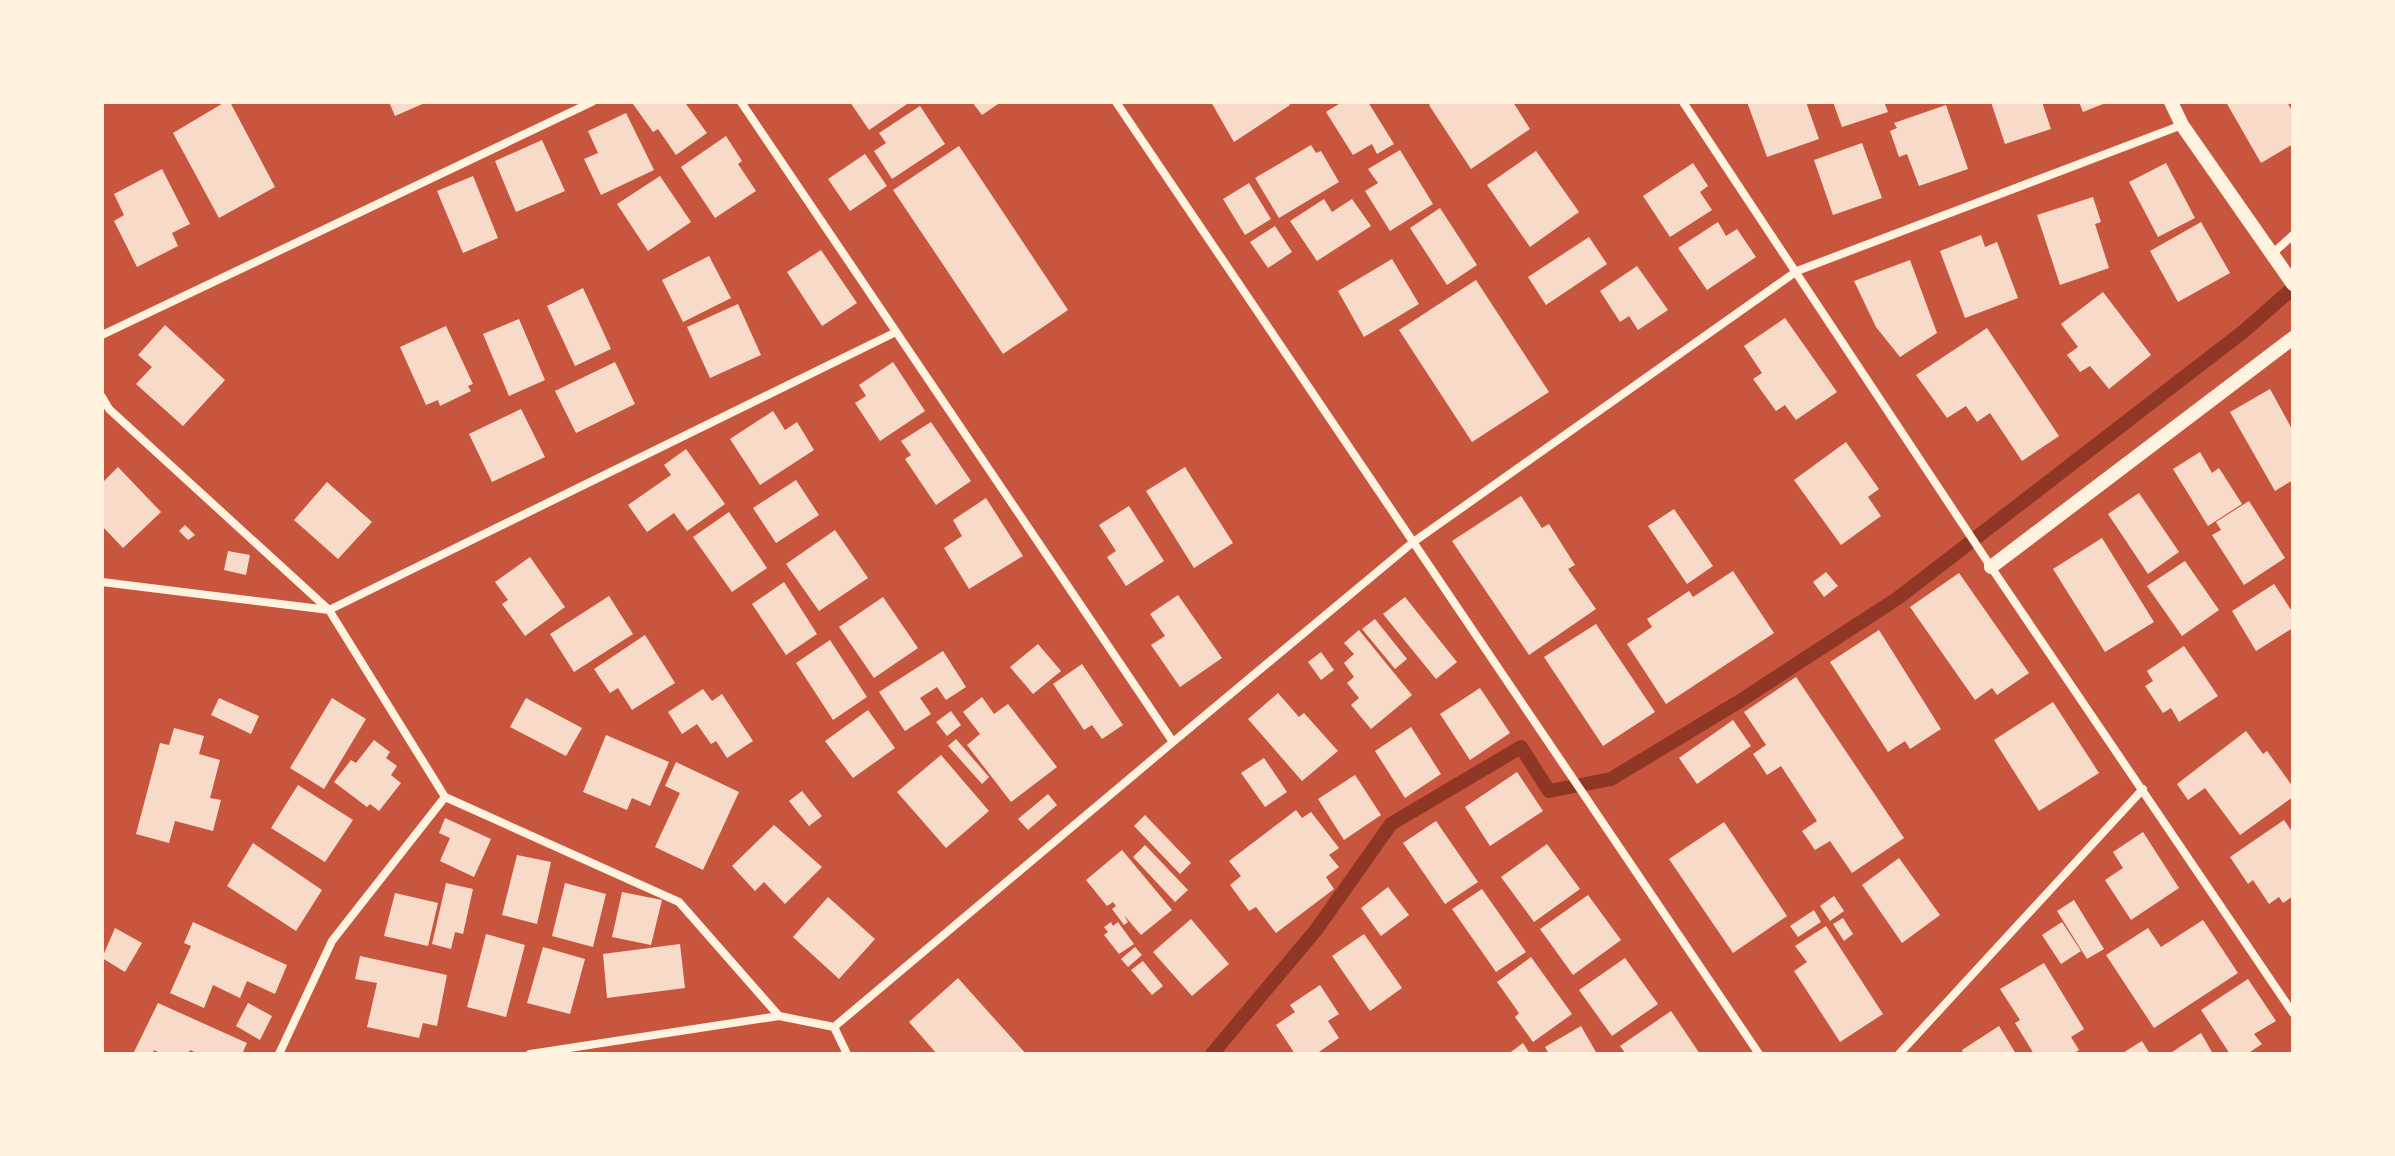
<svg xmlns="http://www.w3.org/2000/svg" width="2395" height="1156" font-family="'Nunito Sans',sans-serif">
<rect width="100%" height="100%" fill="#c8553d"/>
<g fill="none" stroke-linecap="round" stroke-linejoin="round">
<path stroke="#8f3625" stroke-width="14" d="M1212,1054L1316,930L1391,824L1521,747L1549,791L1611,779L1740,701L1898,598L2244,331L2293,288"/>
</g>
<path fill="#f7dbc8" d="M225,102H230L275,187L219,218L173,133Z
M389,102H427L395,116Z
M636,102L686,104L707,133L676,155L658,129L653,132L633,104Z
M850,102H910L869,130Z
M972,102H1001L982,115Z
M1211,102H1288L1290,105L1234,142Z
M1342,102H1368L1394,144L1377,154L1372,144L1353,155L1326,112Z
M1434,102H1513L1530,129L1471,169L1429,105Z
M1747,102H1806L1819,139L1767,157Z
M1833,102H1884L1888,112L1842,127Z
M1991,102H2042L2051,129L2005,144Z
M2079,102H2108L2083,112Z
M2226,102H2287L2293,112V144L2261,163Z
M1946,105L1968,169L1919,186L1907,154L1899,157L1890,131L1897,128L1894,123Z
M920,106L945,144L892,179L874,151L886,143L879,133Z
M626,113L654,170L601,195L584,159L598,153L588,131Z
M726,136L742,161L738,164L756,191L715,218L681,167Z
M542,140L565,191L516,212L495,161Z
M1862,143L1882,198L1833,215L1814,160Z
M1311,145L1316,153L1321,151L1339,182L1279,218L1255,178Z
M959,146L1068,310L1003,354L893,190Z
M1400,150L1433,204L1390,231L1365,191L1378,183L1368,169Z
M1536,151L1579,212L1530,247L1487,185Z
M865,154L887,186L850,211L828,179Z
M1693,163L1708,186L1700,192L1712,210L1670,237L1643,196Z
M2166,163L2195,218L2158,237L2129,182Z
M162,169L190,224L172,233L178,246L137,267L114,221L124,215L114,194Z
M473,176L498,238L463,253L437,191Z
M660,176L691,222L648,251L617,204Z
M1249,183L1271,219L1245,235L1223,199Z
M2093,197L2101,222L2095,224L2109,268L2060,285L2037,215Z
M1324,199L1332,212L1352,199L1371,226L1317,261L1290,221Z
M1440,208L1477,265L1447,285L1410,228Z
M1718,222L1726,236L1737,229L1756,257L1707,290L1678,248Z
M2201,222L2230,273L2178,302L2150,251Z
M1275,226L1292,252L1268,268L1250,242Z
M1981,235L1985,247L1997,242L2018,298L1965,318L1940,251Z
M1589,237L1607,264L1546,305L1528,277Z
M821,250L857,303L822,326L787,272Z
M709,256L731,298L683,322L662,280Z
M1392,259L1419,304L1364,337L1338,291Z
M1910,260L1937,333L1900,357L1876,327L1854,281Z
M1637,266L1668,310L1638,330L1629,316L1620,322L1600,291Z
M1476,280L1549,392L1472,442L1399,330Z
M583,288L611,349L575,366L547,306Z
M2103,292L2151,355L2109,389L2090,366L2080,372L2067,355L2078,347L2061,324Z
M738,304L761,355L710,378L687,327Z
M1785,318L1837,392L1796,420L1785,405L1776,411L1753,379L1762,373L1744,346Z
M519,319L545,380L509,396L483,334Z
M165,325L225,380L183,426L136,384L152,367L138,355Z
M446,326L473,384L468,386L471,391L440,406L438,400L426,405L400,347Z
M1987,328L2059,436L2022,461L1990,413L1977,422L1966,406L1947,418L1916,375Z
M615,362L635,404L576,433L555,391Z
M893,362L925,411L880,441L855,403L866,396L859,385Z
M2270,389L2293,431V480L2275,491L2230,412Z
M521,409L545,457L492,482L469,434Z
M773,411L785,430L797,422L814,450L760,485L730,439Z
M931,422L971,481L936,505L905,459L911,455L901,441Z
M1846,442L1879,489L1868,497L1881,516L1841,545L1794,480Z
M686,449L725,504L687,531L674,513L647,532L628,505L671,475L664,465Z
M2200,452L2212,473L2219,468L2242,504L2208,526L2173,469Z
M118,467L161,512L123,548L102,526V483Z
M1185,467L1233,543L1194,568L1146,491Z
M796,480L819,515L776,543L753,508Z
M327,482L372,522L338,559L294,520Z
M2139,493L2179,552L2148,574L2108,514Z
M1521,496L1542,528L1549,524L1575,565L1568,569L1596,609L1529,655L1452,541Z
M986,498L1023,556L969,589L944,548L962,536L953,520Z
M2249,501L2285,558L2244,585L2212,535L2221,530L2216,522Z
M1129,506L1164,561L1126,586L1107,557L1116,551L1099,525Z
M1674,509L1713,566L1687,584L1648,526Z
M729,512L767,568L732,592L693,537Z
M185,525L195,535L188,540L179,531Z
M835,530L868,578L819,611L786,564Z
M2102,538L2154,622L2105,652L2053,569Z
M228,551L250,555L246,575L224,570Z
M530,557L565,607L525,636L502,604L508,600L495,582Z
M2185,561L2219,610L2182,636L2147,586Z
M1733,571L1774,633L1666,704L1627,644L1652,627L1647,619L1689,591L1693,597Z
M1826,572L1838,586L1824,597L1813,582Z
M1959,573L2029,673L1997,695L1992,688L1975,700L1910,607Z
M784,582L817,634L786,655L752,604Z
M2274,584L2293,613V628L2256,651L2232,611Z
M1178,595L1222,658L1180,687L1151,645L1165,636L1150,614Z
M609,596L633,634L574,672L550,634Z
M883,597L918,648L874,678L839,627Z
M1405,597L1457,662L1436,679L1383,614Z
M1375,619L1407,659L1395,669L1362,629Z
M1596,624L1655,712L1603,746L1544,657Z
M1359,630L1412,695L1371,729L1351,705L1359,698L1347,683L1354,677L1344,663L1354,654L1344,643Z
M1879,630L1941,729L1910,749L1905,741L1888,752L1830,662Z
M645,635L675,683L632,710L618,688L610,693L594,669Z
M830,640L867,697L833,720L796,663Z
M1038,644L1061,671L1033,694L1010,667Z
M2184,646L2218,696L2179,722L2171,708L2163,713L2145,686L2153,681L2147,671Z
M943,651L966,687L946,700L937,687L920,698L931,714L905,731L879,692Z
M1321,652L1334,670L1321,680L1308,662Z
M1082,664L1123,725L1102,739L1092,725L1084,730L1053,684Z
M1796,677L1904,838L1852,873L1830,841L1815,850L1802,831L1817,821L1781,766L1767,775L1753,754L1766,745L1744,712Z
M1480,688L1510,733L1470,760L1440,714Z
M703,689L712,701L722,694L753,741L727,758L716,741L711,744L697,724L682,734L668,712Z
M1278,693L1299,717L1304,713L1338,751L1302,781L1248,719Z
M982,697L994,714L1008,704L1057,767L1011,802L967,745L980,734L963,712Z
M219,698L259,716L251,734L211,715Z
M332,698L366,719L324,789L290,768Z
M526,698L582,728L566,756L510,727Z
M2053,702L2099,773L2039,811L1994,740Z
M868,710L895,748L853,778L825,741Z
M951,711L961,725L947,736L936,722Z
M1733,720L1751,746L1697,784L1679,758Z
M1411,727L1441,774L1405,798L1375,751Z
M174,728L204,736L199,754L220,760L210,798L221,800L213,831L175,821L169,843L136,834L160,743L169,745Z
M2246,731L2263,754L2267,751L2293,787V797L2240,835L2205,788L2188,800L2177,784Z
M606,735L669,762L650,806L632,798L627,810L583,792Z
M956,739L989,777L982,784L948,746Z
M374,740L390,752L386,758L397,766L391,775L401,783L379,811L370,804L367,807L334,782L351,760L356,763Z
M941,755L989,811L946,848L897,792Z
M1264,758L1287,792L1265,807L1241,773Z
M676,762L739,792L703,870L655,847L680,793L665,786Z
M1517,772L1543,811L1490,846L1465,807Z
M1355,775L1381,815L1344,840L1318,799Z
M298,785L353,820L325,862L271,828Z
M802,791L822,816L809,826L789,801Z
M1048,794L1057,805L1028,830L1018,819Z
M1296,810L1302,818L1311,812L1339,848L1329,855L1339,867L1326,877L1334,889L1276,933L1256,907L1249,911L1230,885L1241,876L1229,861Z
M1145,815L1191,863L1180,874L1134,826Z
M445,818L491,839L474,877L440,861L450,838L439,833Z
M2284,820L2293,833V896L2283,903L2279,897L2269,904L2253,880L2248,884L2230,857Z
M1436,821L1478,882L1445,904L1403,843Z
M1724,822L1787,916L1733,953L1669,859Z
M774,825L822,867L785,904L764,882L755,891L732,866Z
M2143,832L2179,888L2131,920L2105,880L2123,868L2113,852Z
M253,843L322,890L296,931L227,886Z
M1547,844L1580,889L1534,922L1501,877Z
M1145,845L1188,890L1175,902L1133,857Z
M1122,850L1172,910L1141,935L1124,915L1128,922L1124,925L1112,909L1116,906L1113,902L1107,906L1086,880Z
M517,855L551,862L537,924L502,915Z
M1899,858L1940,915L1902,943L1862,885Z
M446,883L473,889L463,934L455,932L451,949L432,944Z
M565,883L606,894L593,947L552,936Z
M1388,887L1409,915L1381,936L1361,908Z
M1482,889L1526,952L1496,972L1452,909Z
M622,892L662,900L651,945L612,937Z
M395,893L438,903L428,946L384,936Z
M1588,895L1621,940L1573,975L1540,929Z
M1834,896L1844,911L1830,921L1820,906Z
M828,897L875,939L839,979L793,937Z
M2074,900L2104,949L2087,959L2057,911Z
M1814,910L1821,922L1798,937L1790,926Z
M1843,918L1853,934L1844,941L1833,924Z
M1191,919L1229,964L1192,996L1153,952Z
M2203,920L2238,973L2154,1028L2106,955L2148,928L2161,947Z
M193,922L287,965L275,994L247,981L240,998L213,985L204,1008L170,993L191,946L184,943Z
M1111,922L1113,926L1118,922L1134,944L1119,954L1104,935L1108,932L1104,927Z
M2062,922L2081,951L2061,964L2042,935Z
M1826,926L1883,1014L1840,1042L1794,971L1807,962L1795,946Z
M115,928L142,943L125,972L102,958Z
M486,934L525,945L506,1017L467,1007Z
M1364,934L1402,988L1370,1011L1332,956Z
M680,944L685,988L607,998L603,954Z
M543,947L585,959L570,1014L527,1003Z
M1135,947L1142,955L1128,967L1121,959Z
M360,956L447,975L437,1026L423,1023L419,1038L367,1027L377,983L355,979Z
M1531,957L1572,1014L1533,1042L1515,1017L1519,1013L1497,982Z
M1625,958L1658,1004L1612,1036L1579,990Z
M1143,961L1163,986L1152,995L1131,970Z
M2044,963L2084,1029L2071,1037L2079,1050L2072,1054H2034L2015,1023L2020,1020L2000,989Z
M958,978L1026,1054H937L909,1022Z
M2248,979L2276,1021L2254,1034L2262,1044L2247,1054H2230L2201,1010Z
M1320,985L1339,1014L1328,1021L1339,1038L1316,1054H1295L1276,1025L1295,1012L1290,1005Z
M158,1003L247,1043L242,1054H199L190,1050L188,1054H162L154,1050L152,1054H133Z
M248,1003L272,1016L260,1040L236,1026Z
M1671,1011L1700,1054H1626L1620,1046Z
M1581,1026L1597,1054H1549L1545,1047Z
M1999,1026L2016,1054H1964L1962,1050Z
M2201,1033L2213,1054H2169Z
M2142,1041L2150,1054H2121Z
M1523,1043L1530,1054H1508Z"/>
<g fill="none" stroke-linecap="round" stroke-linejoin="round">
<path stroke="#fff3e0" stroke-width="8" d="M741,102L1173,742L1412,543L1797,271L2182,125
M1116,102L1759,1054
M1683,102L1991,567L2293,1013
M2272,254L2293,235
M102,335L592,102
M102,397L109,409L329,610L445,797L332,941L279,1054
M102,582L329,610L896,332
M445,797L679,902L779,1016
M834,1027L847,1054
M530,1054L779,1016L834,1027L1173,742
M1899,1054L2143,789"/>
<path stroke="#fff3e0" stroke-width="14" d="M2171,102L2182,125L2293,284
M1991,567L2293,338"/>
</g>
<rect width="2395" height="1156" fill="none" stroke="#fff3e0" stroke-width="208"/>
</svg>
